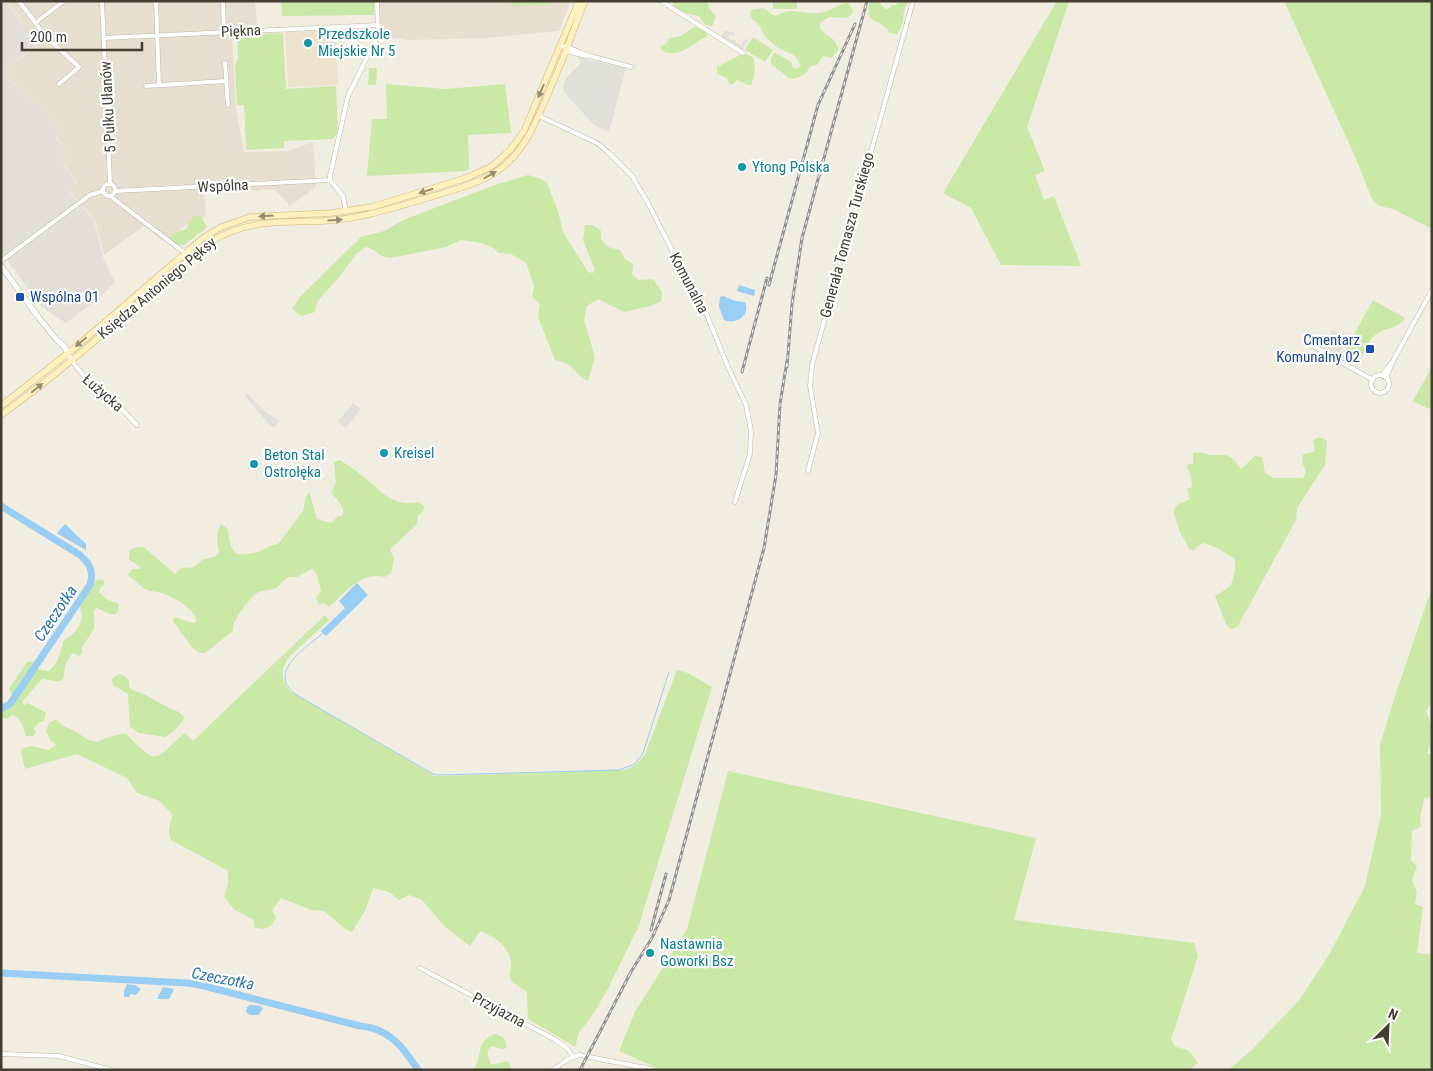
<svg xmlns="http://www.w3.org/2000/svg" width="1433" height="1071" font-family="'Roboto Condensed',sans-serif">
<rect width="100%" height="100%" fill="#f2ede1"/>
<path fill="#e6dfcf" d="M7,1H255L257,24L253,28L232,30L236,107L244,152L288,151L313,142L316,187L290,206L275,190L204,191L206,216L186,225L163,241L144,226L104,255L95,220L67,189L77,182L61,161L68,154L56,136L61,131L46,111L1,72L38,46Z
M379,1H571L559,31L485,38L407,40L381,36Z"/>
<path fill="#e3ded7" d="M1,1H6L37,45L1,72Z
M1,73L46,111L61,132L55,137L68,154L60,161L76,182L67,190L94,220L103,257L115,282L99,298L66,323L42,307L1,252Z"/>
<path fill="#ece3ca" d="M335,30L338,85L288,87L285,32Z"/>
<path fill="#cae9a7" d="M281,1H374V15L282,16Z
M511,1H552V4L511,6Z
M672,1H707L710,9L716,17L712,26C704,26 703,22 699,16C689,14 676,13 672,1Z
M773,1H797V9H773Z
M872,1H880L881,5L886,9L890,8L892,5H896L898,1H909C899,14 908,19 897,34L890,33C880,17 865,26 869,3Z
M1057,1H1069L1027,127L1045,171L1035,175L1044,200L1054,196L1081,266L1001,265L971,208L943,193Z
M1284,1H1432V229L1393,209L1379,206L1372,199L1357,161Z
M848,3L853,9L852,14L847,18L829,17L820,23C819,34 830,34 835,42C836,43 838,48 838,50L832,58L823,56L817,65L811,66C805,75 801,78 790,79L771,64V59L774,53H776L791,62L793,68L797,69L800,66C797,51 786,54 777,47C773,44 766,38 763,33C761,29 760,26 757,23C752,18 749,18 751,10L764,8C767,10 771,14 773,15C778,17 784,11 788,11C800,11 815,16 827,11C836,8 838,4 848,3Z
M694,27L700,28L706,32L707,36C692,44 677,61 660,49L662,45L666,44L669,38L681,36Z
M283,33L286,89L336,86L338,132L333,139L284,141V148L246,150L244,105H237L235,65L238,59L237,35Z
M753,37L773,50L765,62L745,50Z
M744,53C746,54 750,55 752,57C757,62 754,79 751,85C746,86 742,81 737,80L732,85L729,84L727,78L717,74V67Z
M369,68H377L376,85H368Z
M386,84L445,89L505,84L511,133L468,135L469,169L465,171L367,176L372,119H387Z
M528,175L541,179L547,183L558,211L563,232L588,272L593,273L595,270L583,240L585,225H593L601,231V239L608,247L620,250L625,259L633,264L632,274L638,280L653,279L662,292L661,301L651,306L624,312L598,299L587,306L584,320L595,357L588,381L581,377L570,365L555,360L538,317L540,304L532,297L534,286L526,263L511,254L499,253L492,247L481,243L461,240L446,247L390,258C377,257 378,249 365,247L356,254L340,276L317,302L315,312L301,316L292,309L300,297L361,237L384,231L403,220L495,185Z
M196,215L201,216L207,227L204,230L184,245C178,245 173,243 169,237L176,232L186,229L192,217Z
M1373,300L1405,318C1398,329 1388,327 1378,333C1366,340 1365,357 1355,365L1341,358Z
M1432,367V409L1427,408L1413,401Z
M1319,437L1327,441L1325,465L1297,508L1296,520L1239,624L1236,628L1230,629L1226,624L1215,596C1220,593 1225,590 1229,587C1234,581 1236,567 1235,559L1217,548L1204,543L1198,546L1195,550L1189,549C1186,541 1181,536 1179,529C1177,523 1176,518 1173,512L1177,505L1190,499L1187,489L1192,487C1192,479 1190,472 1186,465L1194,463L1193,459V453C1205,451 1205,455 1213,455C1219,456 1224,453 1230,457C1234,459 1237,465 1241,469L1255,456L1262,457L1265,473L1274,478H1303L1306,471L1302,463L1303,454L1314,452L1315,449L1313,440Z
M340,460C347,465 354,469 360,474C379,488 391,508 418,502L424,506L423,512L418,516L417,524L390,550L394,558L391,573L385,577C361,571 345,593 329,607L324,603L318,604L316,598L321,591L317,575L312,569L297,577H288C284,580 280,585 276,588C271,591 263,589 257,593C249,599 231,621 233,631L205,653H199L191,646L173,621L174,617L193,623L196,622C198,610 173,597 162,593C155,591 152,593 143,588C138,584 133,579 128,575L132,569H139L140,566L129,560L130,550L136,547H144L175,574L181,568L194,567L202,560L216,556L219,552C217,543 216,532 221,524C231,528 227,534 230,542C231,547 234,551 236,554C240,555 254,553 258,552C266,550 265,546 278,544L303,511L306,497L309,492L317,519L331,523L337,517L343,515C345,506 337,500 332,494L333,487L336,482L334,462Z
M102,579L104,581V585L100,588L99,592L106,599L119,604L118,611L116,614H109L97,608L94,610V629L82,647V653L80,656L72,653C70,656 66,663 65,667C63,673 66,680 59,681C54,682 47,679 42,679L22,702L24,705L28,703L46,713L44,721L39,723L34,728L36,733L33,736H26C22,727 23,718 12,715L7,719L2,717V711L7,710L15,701L9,689L27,662L34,661L37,669L48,671C59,664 60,652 64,640C73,635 82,626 82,615C82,612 80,610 80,607C81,601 93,585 97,580Z
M1432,591V700L1426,712C1433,725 1433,739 1427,753L1432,755V797L1424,798L1420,817L1421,827L1412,831L1411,860L1417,866L1412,880L1417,892L1415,904L1423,907L1417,953L1432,955V1070H1228L1252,1050L1300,999L1330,953L1365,886L1381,815L1380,745L1394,699L1428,599Z
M325,615L329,620L289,657C280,670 281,679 290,691L435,776L626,770L637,764L645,754L677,670L688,673L712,687L639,925L609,987L590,1019L579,1032L575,1047L528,1019L527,992C523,989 515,985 511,980C508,975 512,969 511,964C510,946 495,937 480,931L470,946L445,927L422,900L409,895L399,900L389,892L373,888L366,909L352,932L345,929L324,911L311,910L281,898L272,910L276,917C273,928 264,931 254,927V920L235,910L224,897L228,884V871L171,840C167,830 170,824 173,815L158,800L137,793L127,778L77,754L25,769L21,752L23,748L32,746L48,750L56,745L50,740L46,731C48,725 49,720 57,720C64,728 70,728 78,733C87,739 87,740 97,742C105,737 116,736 125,733C157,764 152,764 184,733L193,741Z
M118,674L123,675L129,680V686L132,690L144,694L169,708L179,712L184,717L183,721L173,732L165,737L139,733L130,727L128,694L113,685L112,679Z
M728,771L1036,838L1014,920L1194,943L1198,956L1171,1040L1176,1047L1188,1050L1198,1063L1188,1070H668L655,1067L619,1051L635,1012L687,929Z
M495,1034C503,1036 507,1039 506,1048L502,1049L492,1046C485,1050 488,1058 491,1064H496L506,1061L510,1063V1070H473C484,1055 474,1042 495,1034Z"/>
<path fill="#e2dfda" d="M724,31L735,32L734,36L729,35L728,37L741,45L745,39L748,40L742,50L722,38Z
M577,57L626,68L609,132L594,125L565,93L563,87L565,79L580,64V60Z
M1332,330L1348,338L1338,356L1322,348Z
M248,394L264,411L280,421L272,428L245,396Z
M353,403L361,409L346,428L338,422Z"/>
<path fill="#98cdf4" d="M739,285L755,290L754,296L737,291Z
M723,296L735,301L745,302C751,316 735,325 724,320L719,307L720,297Z
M65,524L86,544V550L58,534V532Z
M357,583L368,595L326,636L321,631L345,608L339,601Z
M127,984L135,985L141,989L136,995L131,994L129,997H124V991Z
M163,987L174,989L169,999H157Z
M250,1005L261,1006L263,1009L258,1015H250L246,1012L247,1007Z"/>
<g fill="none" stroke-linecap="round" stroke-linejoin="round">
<path stroke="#98cdf4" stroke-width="1" d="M323,633C306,648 267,671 295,694L433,774L439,775L619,770L635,764L643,753L669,672"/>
<path stroke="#98cdf4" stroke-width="7" d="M1,506L80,555C90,564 94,571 90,585L10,704L1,709
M1,973L187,983L200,985L360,1026C389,1028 403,1047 418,1070"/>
<defs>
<path id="minor" d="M19,1L46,37L79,67L59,84
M102,1L110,183
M156,1L159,85
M223,1L224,32
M661,1L743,53
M35,23L64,1
M104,38L378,25
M560,46L567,47L590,56L631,67
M566,51L586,56
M225,63L228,105
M146,86L226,81
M539,116L597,143L608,152L632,176L648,203L689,283L706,313L728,367L746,405L751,431L750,454L735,502
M103 190a6 6 0 1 1 12 0a6 6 0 1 1-12 0Z
M116,191L330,180
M110,196L185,253
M346,212L343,196L330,180V176L348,96L378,35L377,1
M1,261L90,195L103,191
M1311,345L1373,380
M71,360L94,389L118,405L137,425
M1371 384a9 9 0 1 1 18 0a9 9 0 1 1-18 0Z
M1382,376L1391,363
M1386,378L1394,359L1432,290
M808,471L818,433L810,386L812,365L913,1
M420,968L554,1039L568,1049L573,1057
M1,1054L59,1056L111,1070
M553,1070L568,1059L579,1055L656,1070"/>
<path id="tertiary" d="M1,266L39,318L57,340L64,346L71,360"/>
<path id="secondary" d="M1,406L77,346L203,238L221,227L250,217L331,213L372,207L466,178L491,167L510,150L524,131L579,1
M1,415C74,363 139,301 208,244C242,219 284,222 324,221C360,219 393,208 427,198C449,191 472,186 491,175C522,157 534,127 547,96C555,78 563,59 570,40C575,27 579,14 585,1"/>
</defs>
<use href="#minor" stroke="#c0b8a6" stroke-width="5"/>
<use href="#tertiary" stroke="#c0b8a6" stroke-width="6"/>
<use href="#secondary" stroke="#d8c68f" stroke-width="7"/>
<use href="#minor" stroke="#fff" stroke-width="4"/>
<use href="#tertiary" stroke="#fff" stroke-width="5"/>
<use href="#secondary" stroke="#fff0be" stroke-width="5.5"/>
<defs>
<path id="rail" d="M769,285L818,105L855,24
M787,367L792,304L802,238L867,1
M742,372L767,278
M651,930L666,874
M629,975L652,938L669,900L764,548L776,475L780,404L787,361
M580,1070L632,970"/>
</defs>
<use href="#rail" stroke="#929292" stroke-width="3"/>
<use href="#rail" stroke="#fff" stroke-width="1" stroke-dasharray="4" stroke-linecap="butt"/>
</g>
<defs><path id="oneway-solid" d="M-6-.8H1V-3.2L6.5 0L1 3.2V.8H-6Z" transform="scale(1.25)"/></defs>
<g fill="#988e71">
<use href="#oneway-solid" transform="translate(541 91) rotate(113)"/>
<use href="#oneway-solid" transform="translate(490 175) rotate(-30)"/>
<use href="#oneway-solid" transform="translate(426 191) rotate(163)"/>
<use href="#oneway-solid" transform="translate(266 216) rotate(177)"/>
<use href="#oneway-solid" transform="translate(335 220) rotate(-4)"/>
<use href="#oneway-solid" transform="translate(81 342) rotate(140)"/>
<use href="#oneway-solid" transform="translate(37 388) rotate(-39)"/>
</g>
<g fill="#0f9aa8" stroke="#fff" stroke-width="2">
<circle cx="308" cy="43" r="5"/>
<circle cx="742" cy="167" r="5"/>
<circle cx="384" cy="453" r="5"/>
<circle cx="254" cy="464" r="5"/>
<circle cx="650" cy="953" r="5"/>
</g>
<g fill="#1a4fb4" stroke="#fff" stroke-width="2">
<rect x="15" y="292" width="10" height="10" rx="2.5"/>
<rect x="1365" y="344" width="10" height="10" rx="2.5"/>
</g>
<g text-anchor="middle" stroke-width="4.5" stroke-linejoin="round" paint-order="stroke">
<g font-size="15" fill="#433d32" stroke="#fff">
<text transform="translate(241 31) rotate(-3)" y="5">Piękna</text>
<text transform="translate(108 107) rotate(-93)" y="5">5 Pułku Ułanów</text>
<text transform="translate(223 186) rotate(-3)" y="5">Wspólna</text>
<text transform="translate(847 235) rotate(-75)" y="5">Generała Tomasza Turskiego</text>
<text transform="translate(689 283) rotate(62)" y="5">Komunalna</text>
<text transform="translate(157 288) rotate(-40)" y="5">Księdza Antoniego Pęksy</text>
<text transform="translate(103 393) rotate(41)" y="5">Łużycka</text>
<text transform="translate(499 1010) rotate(28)" y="5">Przyjazna</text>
</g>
<g font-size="15" fill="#0d838f" stroke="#fff" text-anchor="start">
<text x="318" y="39">Przedszkole<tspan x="318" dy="17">Miejskie Nr 5</tspan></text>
<text x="752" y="172">Ytong Polska</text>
<text x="394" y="458">Kreisel</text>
<text x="264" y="460">Beton Stal<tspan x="264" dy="17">Ostrołęka</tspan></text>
<text x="660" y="949">Nastawnia<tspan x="660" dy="17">Goworki Bsz</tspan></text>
</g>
<g font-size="15" fill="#164399" stroke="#fff" text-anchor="start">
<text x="30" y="302">Wspólna 01</text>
<text x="1360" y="345" text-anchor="end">Cmentarz<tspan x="1360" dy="17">Komunalny 02</tspan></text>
</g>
<g font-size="16" font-style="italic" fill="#2676b4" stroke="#fff">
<text transform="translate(55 613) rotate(-56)" y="6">Czeczotka</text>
<text transform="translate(223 978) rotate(11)" y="6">Czeczotka</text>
</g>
</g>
<rect width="1433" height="1071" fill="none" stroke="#433d32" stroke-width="5"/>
<g transform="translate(1388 1026) rotate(24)" stroke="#ffffff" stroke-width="4" paint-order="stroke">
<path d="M0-4L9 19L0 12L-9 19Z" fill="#433d32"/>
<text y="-8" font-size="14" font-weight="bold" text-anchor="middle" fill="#433d32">N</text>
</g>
<path d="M22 42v8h120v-8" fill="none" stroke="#433d32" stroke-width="2.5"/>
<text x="30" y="42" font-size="15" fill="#433d32" stroke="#ffffff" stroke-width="4" paint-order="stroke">200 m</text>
</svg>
